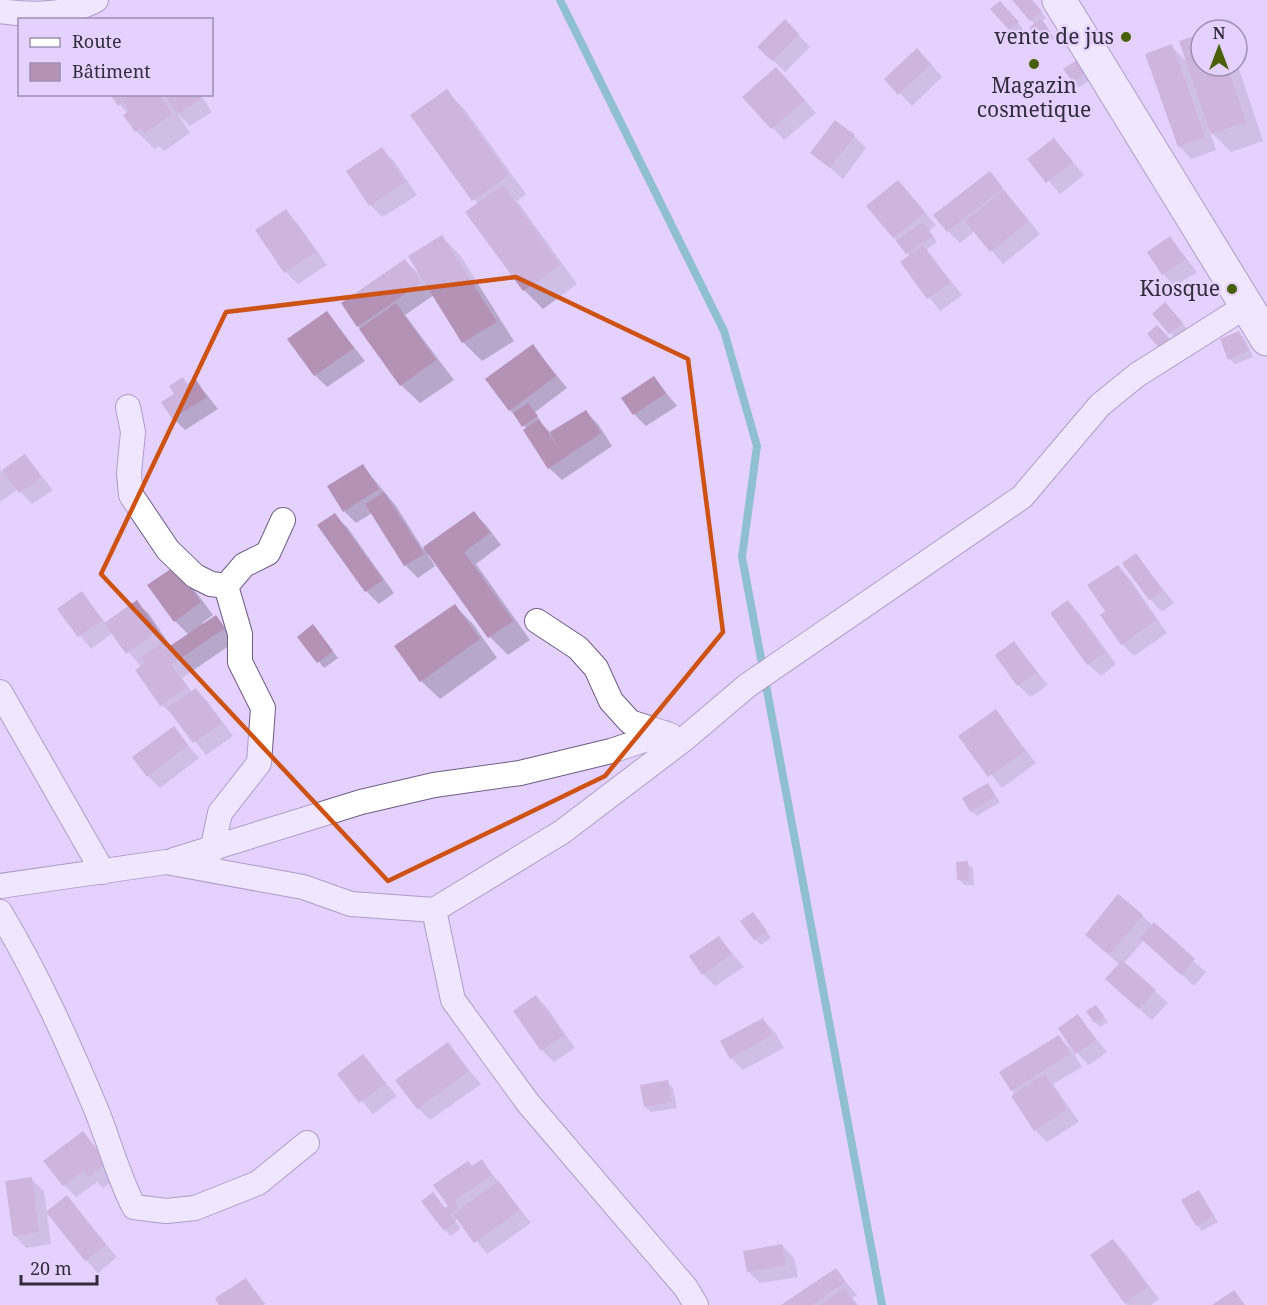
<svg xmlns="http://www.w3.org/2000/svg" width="1267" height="1305" font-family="'Noto Serif',serif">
<rect width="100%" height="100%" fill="#e4d1fe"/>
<path fill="#0003" d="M1014,0H1031L1046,18L1042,21L1054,38L1043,44L1031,27L1035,25Z
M993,9H1006L1023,29L1016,35Z
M785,21L810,47L785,72L759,47Z
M1201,35V66H1237V63L1263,141L1231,152L1209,130L1216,150L1191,159L1179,146L1171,46L1188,63Z
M1080,60L1094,78L1079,87L1074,81Z
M929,62L942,77L912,106L886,79Z
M788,81L816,113L784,140L744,97Z
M447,91L465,110L526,194L517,201L577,284L543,309L524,290L467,212L478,204L413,115Z
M111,94H200L212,112L190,126L177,113L190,133L164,151L159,146L155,149L136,131L128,114Z
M854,136L866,148L843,179L812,152Z
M1054,140L1084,175L1060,194L1030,159Z
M382,149L394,161L417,195L383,217L370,205Z
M990,173L1040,234L1003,264L975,231L960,243L948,231Z
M898,182L936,225L929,231L937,242L926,250L962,295L940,311L902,263L910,257L868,206Z
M286,211L298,224L327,265L298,284L286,272L257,230Z
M442,237L460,255L514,341L482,361L463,342L434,295L405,315L454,380L420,403L401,385L358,326L405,261L423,277Z
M1170,238L1197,272L1175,286L1163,274Z
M1171,310L1187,329L1176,339L1154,314Z
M327,313L365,361L327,387L315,375Z
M1239,333L1245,339L1253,357L1235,364L1230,359Z
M533,346L567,388L535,412L541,423L551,433L586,412L598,424L612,446L562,480L549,468L525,430L527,429L510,410Z
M654,378L677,406L646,426L634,414Z
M183,379L188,385L195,380L218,409L185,430L173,418L176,394Z
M25,456L53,490L32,504L18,489L0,502V469L3,472Z
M363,466L396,506L423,549L474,513L486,525L501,545L476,564L530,640L508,655L490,637L430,554L428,555L435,566L418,578L405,565L372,513L356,523L344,511Z
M334,515L347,527L394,593L379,604L366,591L319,526Z
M1136,555L1174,603L1162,612L1150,599Z
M1118,566L1130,579L1167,633L1134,656L1122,644L1107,612L1089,585Z
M187,580L213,615L202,623L204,625L216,617L236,641L182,678L192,692L196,690L208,702L233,736L206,755L175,716L161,705L141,667L113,633L91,649L59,610L82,593L106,623L136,602L149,614L171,647L189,635L175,621L150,586Z
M1068,602L1080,614L1116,664L1101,676L1088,664Z
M455,606L473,624L497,658L440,699L421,681Z
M318,632L338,658L324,668L299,637Z
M1014,643L1048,685L1031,697L1018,685Z
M996,711L1036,763L1002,788L960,736Z
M173,728L199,758L160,788L148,776Z
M988,784L1000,802L977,816L971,811Z
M967,863L973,869L974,885H964L959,879Z
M1142,916L1206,972L1194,986L1144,940L1124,963L1168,1003L1152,1020L1119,992L1120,965L1087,935Z
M759,920L771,938L761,945L755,939Z
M719,938L744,967L715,986L703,974Z
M536,997L548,1009L575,1048L554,1062L542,1050Z
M1096,1007L1108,1022L1100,1027L1095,1022Z
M1078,1016L1107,1052L1089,1065L1077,1053Z
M763,1020L775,1032L784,1048L743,1070L731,1058Z
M1058,1037L1071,1049L1082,1067L1053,1084L1079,1122L1047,1142L1035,1130L1012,1090Z
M447,1044L481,1084L430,1120L418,1108Z
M363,1056L397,1096L373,1114L339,1074Z
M667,1082L673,1088L677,1108L651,1112L645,1107Z
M83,1133L119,1176L103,1188L97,1182L76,1197L64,1185Z
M482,1161L531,1223L487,1254L458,1218L455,1221L461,1228L451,1236L445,1230L433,1193L446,1209L473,1167Z
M31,1179L44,1191L51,1244L26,1248L14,1235Z
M1199,1192L1218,1222L1202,1231L1197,1225Z
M67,1197L117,1257L98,1273L86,1260Z
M1113,1241L1125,1253L1159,1299L1151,1305H1127L1125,1302Z
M782,1245L794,1258L798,1277L760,1283L748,1271Z
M836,1270L857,1295L852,1298L858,1305H784Z
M246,1280L266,1304L221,1305Z"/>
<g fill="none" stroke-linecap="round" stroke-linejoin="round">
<path stroke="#2aa99b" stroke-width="8" d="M560,0L724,331L757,446L742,557L882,1305"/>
</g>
<path fill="#b392b6" d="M1012,0H1032L1042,11L1030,21Z
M1000,1L1019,22L1009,30L990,9Z
M785,19L799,34L772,61L757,47Z
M1042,19L1050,32L1036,39L1029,27Z
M1201,34V66H1227L1246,122L1211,134L1179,41Z
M1172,44L1205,137L1178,147L1145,54Z
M917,48L931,64L898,95L884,79Z
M1080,58L1089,71L1073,82L1063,69Z
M776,67L805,100L771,129L742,97Z
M447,89L509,175L472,201L410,115Z
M110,94H159L172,114L145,133L141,128L135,132L123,115L129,111L123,102L118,106Z
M164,94H198L201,99L177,114Z
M835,120L855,135L830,168L810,153Z
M1054,138L1073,162L1046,183L1027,159Z
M382,147L405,182L369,206L346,171Z
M990,171L1003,188L947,232L933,215Z
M898,180L925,212L893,238L866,206Z
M503,185L560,265L523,291L465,212Z
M1004,190L1029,221L990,252L965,221Z
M286,209L316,252L284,273L255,230Z
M923,222L933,236L906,254L896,241Z
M442,235L497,322L462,343L408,256Z
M1170,236L1186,259L1162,275L1147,252Z
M923,245L951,282L927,299L900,262Z
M405,259L421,283L357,327L341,303Z
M1165,302L1183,323L1169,334L1152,314Z
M396,303L436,360L400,386L359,329Z
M327,311L354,348L314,376L287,339Z
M1157,325L1170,339L1160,349L1147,334Z
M1239,331L1248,351L1228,360L1220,339Z
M533,344L556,376L509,411L485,379Z
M654,376L666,393L633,415L621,398Z
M183,377L187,384L195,378L207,397L172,419L161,402L174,394L169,386Z
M528,403L538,416L522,427L513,413Z
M586,410L601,433L548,469L523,430L539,419L557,446L550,432Z
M25,454L42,477L19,493L2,470Z
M363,464L379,489L343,512L327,486Z
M384,492L424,554L404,566L365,504Z
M474,511L490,533L464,552L513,621L488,638L423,547Z
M335,513L383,580L365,592L317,525Z
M1136,553L1163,591L1149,600L1122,563Z
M1118,565L1156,620L1121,645L1100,615L1114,605L1105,611L1087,585Z
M175,566L201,602L174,622L147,585Z
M82,591L102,620L78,637L57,609Z
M137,600L158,631L126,654L104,623Z
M1068,600L1105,652L1087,665L1050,613Z
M455,604L480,639L420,682L394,646Z
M216,615L225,628L171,665L187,687L160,706L135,670L145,663L140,658L166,640L170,646Z
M313,624L333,651L317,663L297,637Z
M1014,641L1037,672L1017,686L995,655Z
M196,688L222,723L193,743L167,708Z
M996,709L1025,751L988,777L958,736Z
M174,726L188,745L147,777L132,757Z
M988,783L996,796L970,812L962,798Z
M968,861L969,879L957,880L956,862Z
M1118,894L1143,915L1109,955L1085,935Z
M753,912L767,931L754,940L740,921Z
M1154,922L1195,959L1181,975L1140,938Z
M719,936L732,954L702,975L689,956Z
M1122,960L1156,990L1139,1009L1105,979Z
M536,995L564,1035L541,1051L513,1011Z
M1096,1005L1104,1016L1094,1023L1086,1011Z
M1078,1014L1096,1040L1075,1054L1058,1028Z
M763,1018L772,1035L730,1059L720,1041Z
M1059,1035L1070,1054L1011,1091L999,1072Z
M448,1042L469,1071L417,1109L395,1080Z
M363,1054L386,1083L359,1103L337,1074Z
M1045,1074L1067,1109L1034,1131L1011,1096Z
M668,1080L672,1102L644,1107L640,1085Z
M83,1131L107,1163L89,1177L84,1170L63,1186L43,1161Z
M482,1159L492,1175L454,1201L459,1208L450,1214L456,1222L444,1231L421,1201L433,1192L445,1208L448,1206L433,1185L468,1161L472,1166Z
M32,1177L39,1232L13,1236L5,1181Z
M499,1181L520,1210L474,1243L453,1214Z
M1199,1190L1214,1216L1196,1226L1181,1200Z
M67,1195L106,1245L85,1261L46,1212Z
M1113,1239L1148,1287L1124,1303L1090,1255Z
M782,1244L786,1265L747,1272L743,1251Z
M836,1268L846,1282L812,1305H781Z
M246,1278L264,1305H219L215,1298Z
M844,1288L856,1305H820Z
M1234,1290L1245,1305H1212Z"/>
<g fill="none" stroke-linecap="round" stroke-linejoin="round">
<defs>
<path id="minor" d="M0,11C33,16 67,16 96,0
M128,407L133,432L129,473L131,495L168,550L195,576L211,584L226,586
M226,586L244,565L268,553L283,520
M537,621L578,648L596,668L611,701L630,722L670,735
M0,692L103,872
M212,851L220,813L259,763L263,708L240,662V634L226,586
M174,860L361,802L434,785L520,773L611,751L665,733
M0,886L166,862L303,887L351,904L434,910L562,832L683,740L748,685L1022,497L1100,405L1137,375L1246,306
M434,910L453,1000L528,1103L686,1288L696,1305
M0,912C38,976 67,1040 96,1109C109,1141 118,1176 134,1207L166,1211L195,1208L258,1183L307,1143"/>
<path id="secondary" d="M1059,0L1267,339"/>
</defs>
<use href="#minor" stroke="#6e5d84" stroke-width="26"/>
<use href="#secondary" stroke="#6e5d84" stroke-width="35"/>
<use href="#minor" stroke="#fff" stroke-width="24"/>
<use href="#secondary" stroke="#fff" stroke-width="33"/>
</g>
<path d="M0 0H1267V1305H0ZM516,277L688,359L723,632L605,776L388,881L101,574L226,312Z" fill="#e4d1fe" fill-opacity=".55" fill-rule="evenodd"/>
<path fill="none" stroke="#cd5213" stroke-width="4.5" stroke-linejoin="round" d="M516,277L688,359L723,632L605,776L388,881L101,574L226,312Z"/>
<g fill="#495f08" stroke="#e4d1fe" stroke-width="2">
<circle cx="1126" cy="37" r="6"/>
<circle cx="1034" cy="64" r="6"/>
<circle cx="1232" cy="289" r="6"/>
</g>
<g text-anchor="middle" stroke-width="4.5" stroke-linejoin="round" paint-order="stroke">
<g font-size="21" fill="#332c3d" stroke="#e4d1fe" text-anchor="end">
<text x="1114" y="44">vente de jus</text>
<text x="1034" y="93" text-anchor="middle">Magazin<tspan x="1034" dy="24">cosmetique</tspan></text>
<text x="1220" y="296">Kiosque</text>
</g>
</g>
<rect x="18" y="18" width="195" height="78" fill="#e4d1fe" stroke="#9d8fb1" stroke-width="1.5"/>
<rect x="30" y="38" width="30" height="9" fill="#ffffff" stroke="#9d8fb1" stroke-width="1.5"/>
<text x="72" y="48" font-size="18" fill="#332c3d">Route</text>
<rect x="30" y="63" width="30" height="18" fill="#b392b6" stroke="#9d8fb1" stroke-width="1.5"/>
<text x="72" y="78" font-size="18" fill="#332c3d">Bâtiment</text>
<g transform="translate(1219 48)"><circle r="28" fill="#e4d1fe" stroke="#9d8fb1" stroke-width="1.5"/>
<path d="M0-4.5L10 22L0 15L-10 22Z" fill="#495f08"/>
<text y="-9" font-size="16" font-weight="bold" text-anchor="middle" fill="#332c3d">N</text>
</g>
<path d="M21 1275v9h76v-9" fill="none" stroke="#332c3d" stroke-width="3"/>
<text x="30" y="1275" font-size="18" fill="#332c3d" stroke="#e4d1fe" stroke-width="4.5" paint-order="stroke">20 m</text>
</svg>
